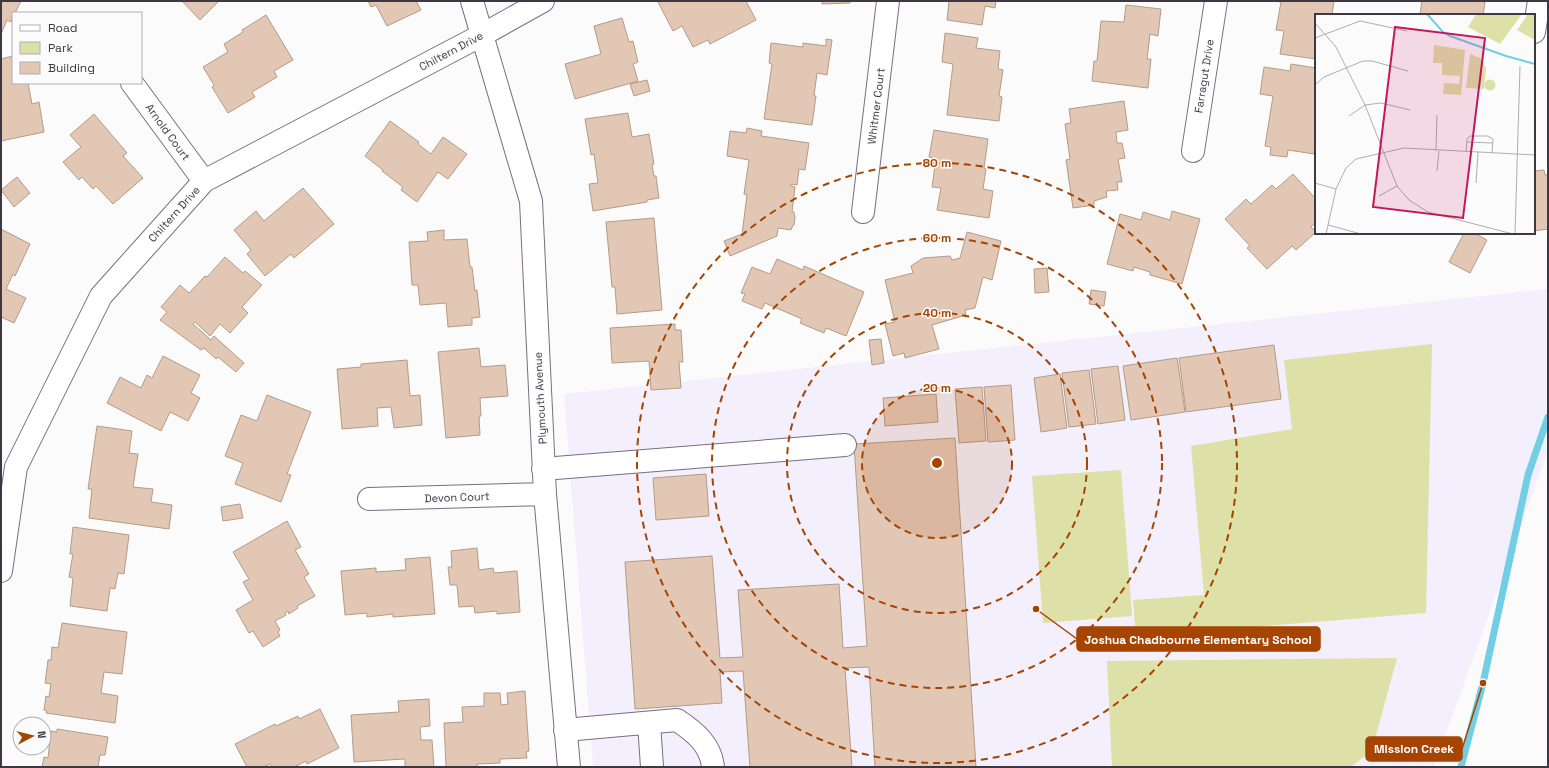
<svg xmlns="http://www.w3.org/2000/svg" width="1549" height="768" font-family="'Space Grotesk',sans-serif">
<rect width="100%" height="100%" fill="#fbfbfb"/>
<path fill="#f3effc" d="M1548,289V451L1434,767H593L564,394Z"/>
<path fill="#dde0a7" d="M1432,344L1426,613L1228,629V631L1136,637L1133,600L1204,595L1191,446L1292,429L1284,360Z
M1121,470L1132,616L1043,623L1032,476Z
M1397,658L1372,750L1351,767H1112L1107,661Z"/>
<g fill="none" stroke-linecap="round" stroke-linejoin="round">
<path stroke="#71cee4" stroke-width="7" d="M1461,767L1483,683L1528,475L1548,417"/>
</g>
<path fill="#e2c8b4" stroke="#b49b87" d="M1,1H21L15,13H13L11,22L7,20L1,34Z
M182,1H219L200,20Z
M368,1H416L421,10L387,26L376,5L371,7Z
M659,1H746L756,20L710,44L708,40L693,47L682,26L673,31L658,2Z
M822,1H850V3L822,4Z
M949,1H996L995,8L985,6L982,25L947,20Z
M1272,1H1334L1332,15H1316V59L1280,54L1284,31L1276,30L1281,2Z
M1422,1H1480L1485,2L1483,15H1427L1420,14Z
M1126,5L1161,9L1158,36L1150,34L1147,59H1151L1148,88L1092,81L1094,61H1097L1101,21L1124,22Z
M266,15L293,60L274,71L277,77L252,92L255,97L228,113L212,87L214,85L203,67L228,52L224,44L243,32L242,30Z
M622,18L629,42L633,41L638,62L633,64L638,81L575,99L565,64L601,54L594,26Z
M945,33L978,38L976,48L1000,51L998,69L1003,70L999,96L1002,97L999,121L947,115L953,64L942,62Z
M826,39L832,40L827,75L817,73L814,96H816L812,125L764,119L772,64L769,63L771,43L803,47V43L826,46Z
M13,56V83H28L32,104L39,102L44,132L1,141V59Z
M1291,64L1316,68V141L1314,154L1288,150L1287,157L1270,155L1271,147L1265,146L1273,96L1260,94L1264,67L1290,71Z
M647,80L650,91L634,96L630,84Z
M1124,101L1128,130L1116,132L1117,143H1122L1125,158L1118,159L1122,182H1117L1118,190L1106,191L1107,197L1094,201V205L1073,208L1066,160L1070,159L1065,124L1071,123L1069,109Z
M628,113L632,137L649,134L654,164L652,165L654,176H656L659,198L647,200V202L593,211L589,184L598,183L594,154L591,155L585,119Z
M94,114L127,153L123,156L143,178L113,204L96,186L93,189L82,177L79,180L63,162L81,147L70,135Z
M390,121L419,142L418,144L431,154L443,137L467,154L448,179L438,172L417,202L401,190L403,187L382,171L383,170L365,156Z
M747,128L762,131L761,136L809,143L805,170L799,169L797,185L791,184V186L795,187L792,212H794L795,218L794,225L792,227L791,230L778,228L777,236L730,256L724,241L742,234L747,195L744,194L749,160L727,156L730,131L746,133Z
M934,130L988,139L984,168L986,169L983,189L993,191L989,218L937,210L941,188L932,187L936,159L929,157Z
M1544,170L1545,175H1548V229L1534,231V171Z
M1293,174L1316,199V222L1311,227L1316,232L1296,250L1292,246L1267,269L1247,248L1250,246L1225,219L1246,199L1251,204L1272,185L1276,189Z
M17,177L30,193L14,207L1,190Z
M303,188L334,224L294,258L291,254L265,276L247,254L251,250L234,230L256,211L264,221Z
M1172,211L1200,219L1182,284L1150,275V272L1134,267L1133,271L1107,264L1120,214L1141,220L1143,212L1170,220Z
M654,218L662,310L617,314L615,287H612L606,222Z
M1,229L30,244L15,276L13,274L6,289L26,298L14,323L1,317Z
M444,230V240L467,239L470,267H472L475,291L477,290L480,317L472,318V325L448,327L446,303L420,305L418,285H412L409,242L428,241L427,232Z
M967,232L1001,241L992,280L983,277L975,308L965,310L966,315L932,325L939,349L905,358L904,353L893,356L885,324L895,322L885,280L913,273L911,266L923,258L950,256L952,260L960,258Z
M1464,233H1474L1487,240L1470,273L1449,262Z
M225,257L243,273L245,271L262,285L242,307L248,313L230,333L220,324L210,336L195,322L193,324L211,340L214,336L244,363L236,372L218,357L216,359L204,348L201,350L160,320L167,312L161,307L180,285L189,293L205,276L207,277Z
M777,259L803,270L804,266L864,292L846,336L826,328L824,333L800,323L802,319L765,303L762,309L742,301L745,294L741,293L752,267L770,274Z
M1047,268L1049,292L1035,293L1034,269Z
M1091,290L1106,292L1104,306L1089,304Z
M675,324V330H681L683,362H679L681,388L651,390L649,361L612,363L610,328Z
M881,339L884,363L872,365L869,340Z
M1274,345L1281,399L1186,412L1179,358Z
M479,348L481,367L505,365L508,396L480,398L481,416H479L480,435L446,438L438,352Z
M163,356L200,375L191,393L200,398L188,421L170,412L161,431L107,403L120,377L141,388L147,375L152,378Z
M1177,358L1185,412L1131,420L1123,366Z
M407,360L410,396L420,395L422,425L394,428L391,407L377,408L378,426L342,429L337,369L361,367V364Z
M1118,366L1125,420L1098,424L1091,369Z
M1089,370L1096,424L1069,427L1062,373Z
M1060,374L1067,428L1041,432L1034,378Z
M1011,385L1015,440L988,442L984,387Z
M982,387L986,441L959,443L955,389Z
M936,394L938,422L885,426L883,398Z
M267,395L311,412L287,474L291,475L281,502L235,484L243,463L225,456L241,415L257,421Z
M97,426L132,431L129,453L138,454L133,487L153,489L151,502L172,505L169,529L89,518L92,489H88Z
M955,438L976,767H875L869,667L845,668L852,767H750L743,671L720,672L722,703L635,709L625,562L712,556L720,658L743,657L738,590L839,584L843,648L867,646L854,444Z
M706,474L709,516L656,520L653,478Z
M240,504L243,518L223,521L221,507Z
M287,521L301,547L295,550L309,574L304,577L315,596L297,606L298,608L289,614L288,611L285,613L286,615L275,621L280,630L278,632L280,636L263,647L253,631L249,633L236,610L253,600L243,582L249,579L233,552Z
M73,527L129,535L124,574L118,573L115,589L110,588L107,611L70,606L73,578L69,577L73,554H70Z
M477,548L479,570L493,568L494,573L517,571L520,612L497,614V611L475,613L474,606L459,607L457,585H450L448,567H452L451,551Z
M430,557L435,614L393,617V614L367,617V613L345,615L341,571L376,568V572L406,570L405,559Z
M62,623L127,632L122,674L104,672L101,693L118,696L115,723L46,713L47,711L44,710L46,696L49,697L51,684L45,683L48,660H51L52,647L58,648Z
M525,691L529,751L526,752L527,758L500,759V763L477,764V767H446L444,723L463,722L462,707L484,706V693H500L501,705L508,704L507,693Z
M429,699L430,726L420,727L421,740H432L434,767H405V759L354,762L351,715L399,712L398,701Z
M320,709L339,748L307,764L306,761L294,767H272L270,764L263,767H247L235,744L275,724L276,726L298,716L299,719Z
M57,729L108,737L105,755H100L98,767H42L44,757L48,758L51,731L57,732Z"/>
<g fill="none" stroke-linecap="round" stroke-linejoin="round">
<defs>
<path id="minor" d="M472,1L531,201L545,494L569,767
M1534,32L1539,1
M132,83L204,181
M1193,151L1216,1
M863,212L888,1
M543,469L845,445
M369,499L545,494
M1,571L16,467L101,296L204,181L482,35L543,1
M649,723L652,767
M565,730L677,720C695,732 711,745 713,767"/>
</defs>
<use href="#minor" stroke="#796d85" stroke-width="24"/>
<use href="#minor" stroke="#fff" stroke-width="22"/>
</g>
<circle cx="937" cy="463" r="75" fill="#a64401" fill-opacity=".12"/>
<g fill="none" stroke="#a64401" stroke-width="2" stroke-dasharray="7 5">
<circle cx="937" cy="463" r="75"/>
<circle cx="937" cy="463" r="150"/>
<circle cx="937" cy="463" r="225"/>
<circle cx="937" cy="463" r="300"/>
</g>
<g text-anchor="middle" stroke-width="3" stroke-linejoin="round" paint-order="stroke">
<g font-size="11" fill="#3d3843" stroke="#fbfbfb">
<text transform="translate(451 51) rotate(-28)" y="4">Chiltern Drive</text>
<text transform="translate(1204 76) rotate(-81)" y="4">Farragut Drive</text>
<text transform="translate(876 106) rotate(-83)" y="4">Whitmer Court</text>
<text transform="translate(168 132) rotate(54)" y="4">Arnold Court</text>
<text transform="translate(174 214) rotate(-48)" y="4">Chiltern Drive</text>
<text transform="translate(540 398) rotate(-93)" y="4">Plymouth Avenue</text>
<text transform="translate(457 497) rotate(-2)" y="4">Devon Court</text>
</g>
</g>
<g transform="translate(1315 14)">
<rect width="220" height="220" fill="#fbfbfb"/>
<path d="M161,0H207L185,30L153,13ZM213,0H220V26L202,16ZM119,31L150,36L146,81L128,80L129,69L144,70L145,62L127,61V49H118ZM155,40L165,44L171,54L169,75L151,74ZM169.5 71a5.5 5.5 0 1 1 11 0a5.5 5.5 0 1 1-11 0Z" fill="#dde0a7"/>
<path fill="none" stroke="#71cee4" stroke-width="2" d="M112,0L128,18L135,22L191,42L220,50"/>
<path fill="none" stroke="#afadb1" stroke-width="1" d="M0,9L21,33L50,91L82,172L94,186L113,198L198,220M0,24L45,7L92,17M0,71L9,63L48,47H57L93,57M34,102L50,91L66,89L95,96M152,128L178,129M121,137L122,101M151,138L152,125L155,122H173L178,125L177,139M122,157L124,137M0,169L21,175M161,169L163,138M64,182L82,172M13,211L46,220M11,220L21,175L31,154L41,145L89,134L220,141M200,220L205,52"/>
<path fill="#c2185b" fill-opacity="0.15" stroke="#c2185b" stroke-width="2" d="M80,13L170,24L148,204L58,193Z"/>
<rect width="220" height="220" fill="none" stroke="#3d3843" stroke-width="2"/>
</g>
<circle cx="937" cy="463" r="6" fill="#a64401" stroke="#fbfbfb" stroke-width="2"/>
<g font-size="12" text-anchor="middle" font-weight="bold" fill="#a64401" stroke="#fbfbfb" stroke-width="3" stroke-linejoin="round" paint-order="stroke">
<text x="937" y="167">80 m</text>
<text x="937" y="242">60 m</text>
<text x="937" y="317">40 m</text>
<text x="937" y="392">20 m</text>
</g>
<path fill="none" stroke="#a64401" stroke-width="1.5" d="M1036 609L1077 639M1483 683L1462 749"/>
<g fill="#a64401" stroke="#fbfbfb" stroke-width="1.5">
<circle cx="1036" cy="609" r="4"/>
<circle cx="1483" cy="683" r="4"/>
</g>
<g fill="#a64401" stroke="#a64401" stroke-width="1.5">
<rect x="1077" y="627" width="243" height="24" rx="4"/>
<rect x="1366" y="737" width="96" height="24" rx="4"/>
</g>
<g font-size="12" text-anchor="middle" font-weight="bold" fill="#fff">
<text x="1198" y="644">Joshua Chadbourne Elementary School</text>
<text x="1414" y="753">Mission Creek</text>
</g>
<rect width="1549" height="768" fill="none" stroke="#3d3843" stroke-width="4"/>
<rect x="12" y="12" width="130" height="72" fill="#fbfbfb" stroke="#afadb1"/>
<rect x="20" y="25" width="20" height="6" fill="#ffffff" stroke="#afadb1"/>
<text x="48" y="32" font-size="12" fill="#3d3843">Road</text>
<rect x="20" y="42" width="20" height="12" fill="#dde0a7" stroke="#afadb1"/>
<text x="48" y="52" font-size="12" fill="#3d3843">Park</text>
<rect x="20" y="62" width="20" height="12" fill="#e2c8b4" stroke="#afadb1"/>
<text x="48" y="72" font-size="12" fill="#3d3843">Building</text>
<g transform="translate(32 736) rotate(83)"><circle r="19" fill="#fbfbfb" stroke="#afadb1"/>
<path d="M0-3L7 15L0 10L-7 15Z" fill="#a64401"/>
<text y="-6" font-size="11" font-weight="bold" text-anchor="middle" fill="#3d3843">N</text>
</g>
</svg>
